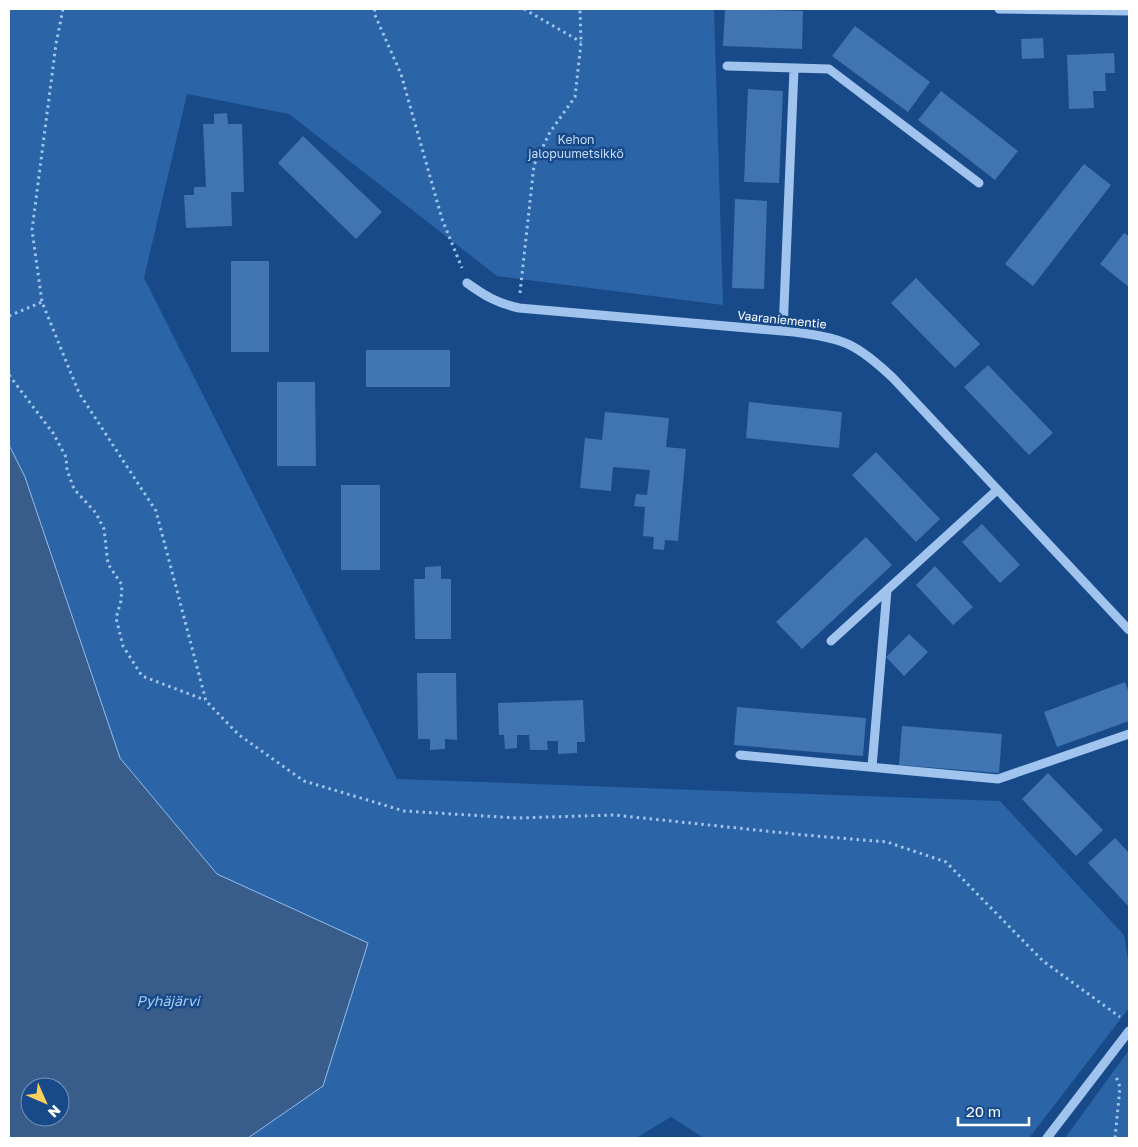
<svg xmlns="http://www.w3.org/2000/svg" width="1138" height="1147" font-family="'Golos Text',sans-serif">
<rect width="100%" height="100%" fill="#184a89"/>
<path fill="#2b64a7" d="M9,9H714L723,305L497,276L289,114L187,94L144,278L397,779L1000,801L1124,935L1129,965V1008L1029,1138H704L671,1117L636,1138H248L323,1086L368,943L217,874L120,758L25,477L9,445Z
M1129,1050V1138H1065Z"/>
<path fill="#395d8b" stroke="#93bff0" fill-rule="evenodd" d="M9,445L25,477L120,758L217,874L368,943L323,1086L248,1138H9ZM30,1087H60V1117H30Z"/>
<path fill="#4174b2" d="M725,9L803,11L802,49L723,46Z
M855,26L930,82L908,112L832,56Z
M1043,38L1044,58L1022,59L1021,39Z
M1114,53L1115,73H1105L1106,91H1093L1094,108L1069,109L1067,55Z
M748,89L783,91L779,183L744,182Z
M941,91L1018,151L995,180L918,120Z
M227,113L228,124H242L244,192H231L232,226L186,228L184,195H194V187H206L203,124H214V114Z
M303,136L382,212L356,239L278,163Z
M1084,164L1111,185L1033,286L1005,264Z
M735,199L767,201L764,289L732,288Z
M1124,233L1129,236V287L1100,264Z
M231,261H269V352H231Z
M916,278L980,344L955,368L891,303Z
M366,350H450V387H366Z
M988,365L1053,433L1029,455L964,387Z
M277,382H315L316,466H277Z
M749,402L842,412L839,448L746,438Z
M605,412L669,418L666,447L686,449L678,541L665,540L664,550L653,549L654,537L643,536L645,507L634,506L636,494L647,495L650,470L613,467L611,491L580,488L585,438L602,440Z
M876,452L940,519L916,542L852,475Z
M341,485H380V570H341Z
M982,524L1020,565L1000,583L962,542Z
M866,537L892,565L802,649L776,622Z
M441,566V579H451V639H415L414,579H425V567Z
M935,566L973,607L953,625L916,585Z
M909,634L928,652L904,676L886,657Z
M417,673H456L457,740L445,739V749L430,750V739H418Z
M1125,682L1129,693V721L1057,747L1044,712Z
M583,700L585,742H577V753L558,754V741H547L548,750H530L529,735H517V748L505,749L504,735H499L498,703Z
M737,707L866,718L863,756L734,745Z
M902,726L1002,734L999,773L899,765Z
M1048,773L1103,830L1076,856L1022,799Z
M1115,838L1129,853V907L1088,863Z"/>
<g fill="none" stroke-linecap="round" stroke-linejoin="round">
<path stroke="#a0c4ed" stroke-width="3" stroke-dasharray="2.5 4" stroke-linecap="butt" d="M63,9L56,44L32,230L42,302L79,393L156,511L206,701L239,735L304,781L404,811L517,818L614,815L804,835L887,842L946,862L1043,961L1120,1017
M375,9L374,13L401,74L442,219L462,268
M524,9L581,42
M520,293L534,165L550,132L575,97L581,43L580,9
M9,316L42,302
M9,375L53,433L66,457L67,470L74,489L96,513L104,529L108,564L122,585L121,601L116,618L123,646L142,676L205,700
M1115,1138L1120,1087L1115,1074"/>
<path stroke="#a0c4ed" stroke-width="9" d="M999,9L1129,11
M727,66L829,69L979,183
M467,283C485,296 497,303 519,308L794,332C843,338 856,343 893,378L1129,630
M783,331L794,69
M831,641L997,490
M740,755L998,779L1129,734
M872,767L887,590
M1047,1138L1129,1031"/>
</g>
<g text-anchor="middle" stroke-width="5" stroke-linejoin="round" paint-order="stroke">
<g font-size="12" fill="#c6defa" stroke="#184a89">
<text x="576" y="144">Kehon<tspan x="576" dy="14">jalopuumetsikkö</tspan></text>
</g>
<g font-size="12" fill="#fff" stroke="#184a89">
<text transform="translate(782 320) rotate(6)" y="4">Vaaraniementie</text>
</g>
<g font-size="14" font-style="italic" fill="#accef5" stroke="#184a89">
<text x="168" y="1006">Pyhäjärvi</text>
</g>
</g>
<rect width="1138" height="1147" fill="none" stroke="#ffffff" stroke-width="20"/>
<g transform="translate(45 1102) rotate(135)"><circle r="24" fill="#184a89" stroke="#7492b8"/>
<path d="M0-4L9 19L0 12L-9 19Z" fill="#ffcf5d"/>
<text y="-8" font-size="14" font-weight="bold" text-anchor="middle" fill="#ffffff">N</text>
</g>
<path d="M958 1117v8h71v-8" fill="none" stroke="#ffffff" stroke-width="2.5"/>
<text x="966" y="1117" font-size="15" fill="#ffffff" stroke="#184a89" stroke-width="4" paint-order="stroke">20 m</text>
</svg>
